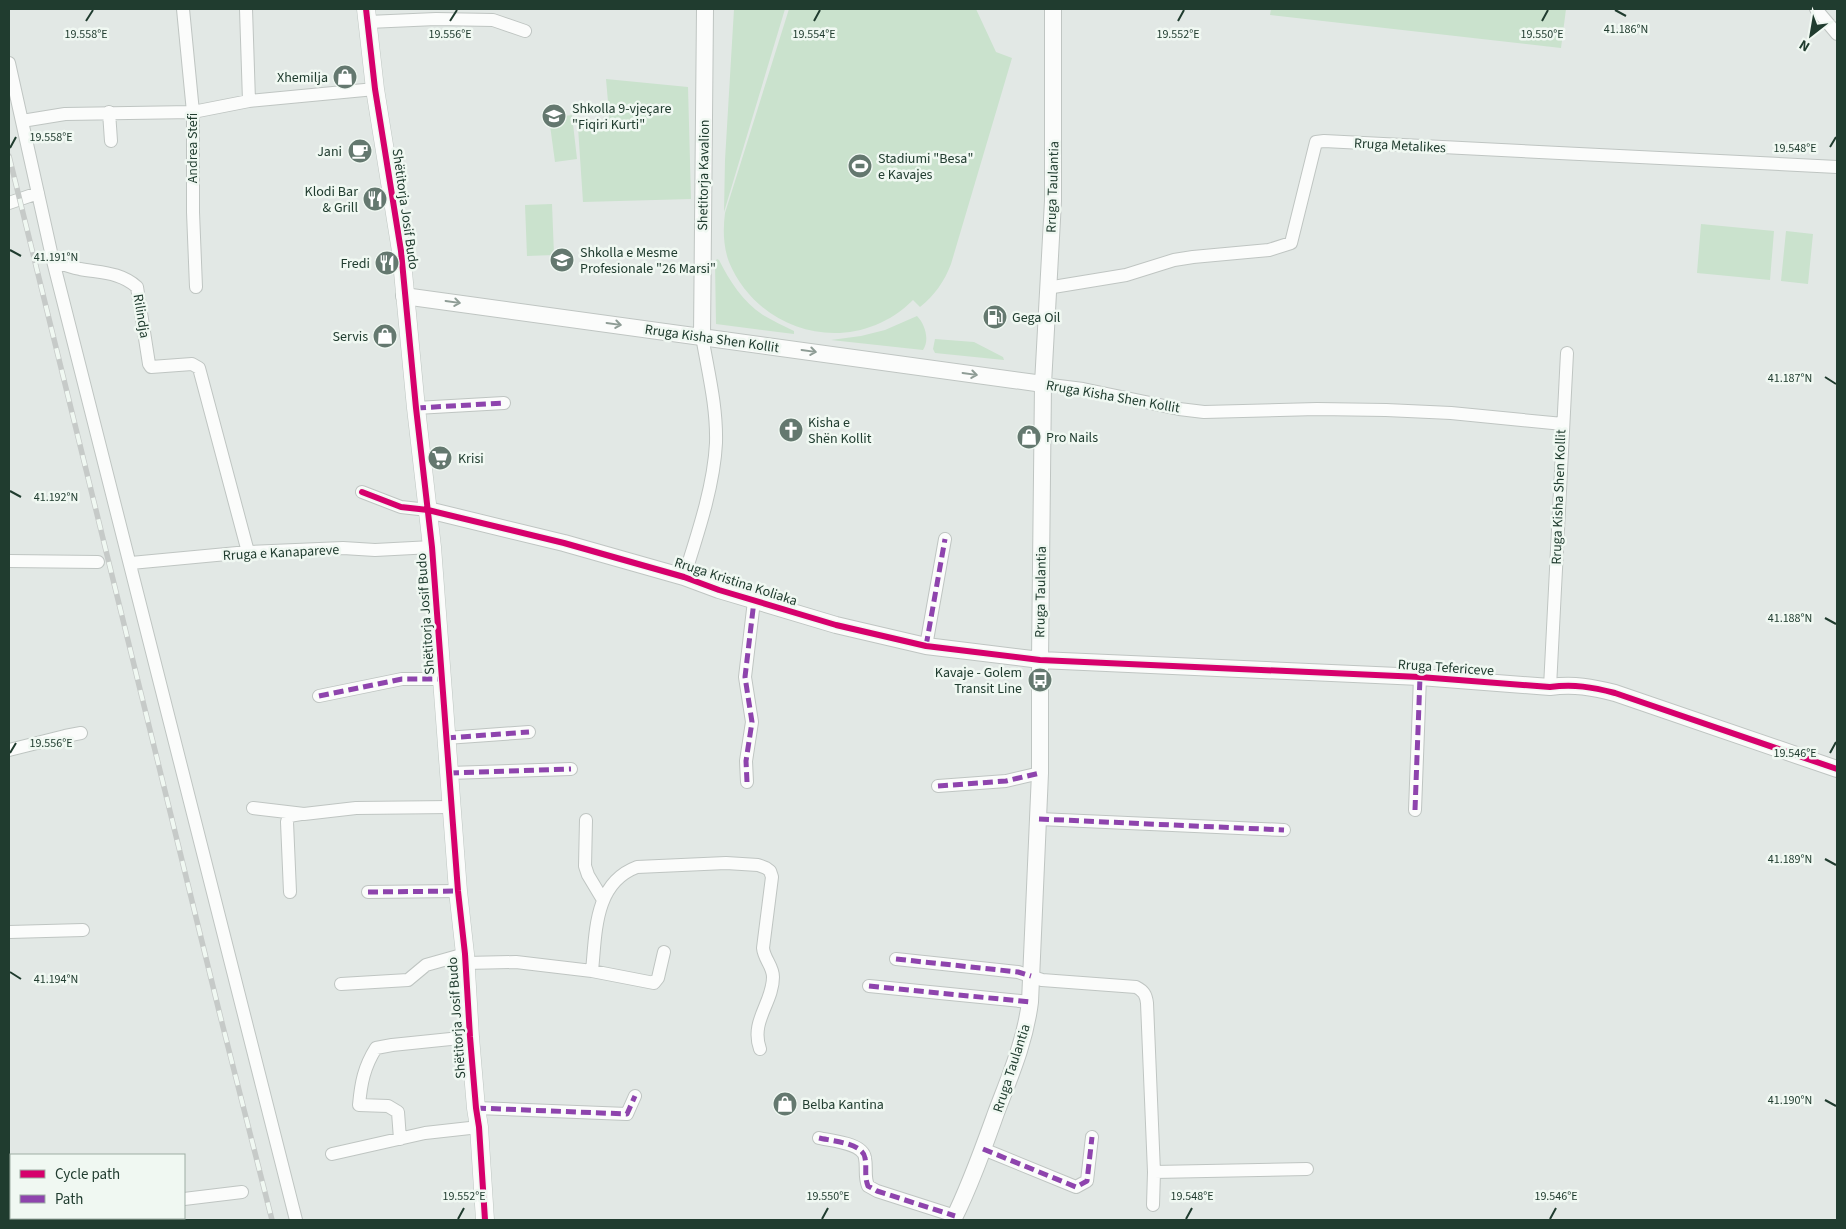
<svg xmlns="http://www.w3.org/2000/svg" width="1846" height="1229" font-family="'Source Sans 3',sans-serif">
<rect width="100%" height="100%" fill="#e2e8e5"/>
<path fill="#cae2cd" d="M734,9H785L724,212L725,160Z
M789,9H976L996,52L1012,58L951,264C944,282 935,295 920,307L913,300C855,358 760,336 729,262C723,246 723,229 725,213Z
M1271,9H1566L1561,48L1270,15Z
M606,79L688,87L691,199L583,202L578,127L610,125Z
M572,115L577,159L555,162L549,118Z
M552,204L554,255L527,256L525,205Z
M1701,224L1774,231L1770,280L1697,273Z
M1786,231L1813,234L1808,284L1781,281Z
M717,259L719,260C729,280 743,302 763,315C773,321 784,326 794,331V334L716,324L715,262Z
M917,316C925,324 930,340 923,350L831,340L861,336L885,330Z
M935,339L974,342L1003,357L1004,360L935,353L933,349Z"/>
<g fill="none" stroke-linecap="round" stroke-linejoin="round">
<defs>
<path id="minor" d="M183,9L193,112V212L196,287
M246,9L249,101
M1816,9L1837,34
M368,22L436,19L493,20L525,31
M9,63L53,261L296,1220
M109,112L111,141
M22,121L65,114L193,112L249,101L375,89
M9,203L38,193
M53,261C62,264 71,267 80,269C101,273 120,272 137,287L149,364L151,367L192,364L199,368L248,552
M1047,288L1126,275L1174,260L1193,257L1269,250L1291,243L1316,142L1324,141L1837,167
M1043,384L1083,389L1179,409L1204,412L1317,409L1386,410L1451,413L1563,424
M416,408L504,403
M362,492L401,507L428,510
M9,561L98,562
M131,563L248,552L343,548L375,550L432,547
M684,577C697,536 714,486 716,443C717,406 708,372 702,336
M926,646L945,539
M1550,687L1567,353
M319,696L402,679H442
M446,738L529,732
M9,750L65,736L81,733
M449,773L571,769
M747,782L746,761L752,722L745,677L754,601
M938,786L1006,781L1040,773
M253,808L304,814L356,808L451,807
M1415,810L1420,677
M1039,819L1284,830
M586,820L585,866L588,875L603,900
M290,892L287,822L289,816L301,814
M368,892L458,891
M9,932L83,930
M896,959L1018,972L1042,980L1136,987C1144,991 1146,995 1147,1003L1154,1172L1307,1169
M465,963L516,962L592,971L654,983L658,978L664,952
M592,971C596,932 594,883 637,867L726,863L758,865L766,868L770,871L772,877L763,948C764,959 773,966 773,977C773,1003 750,1021 760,1049
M341,984L408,980L426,965L465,954
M869,986L1030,1002
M476,1108L627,1114L635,1096
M819,1138C832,1141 863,1143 865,1158C867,1168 864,1176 868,1186L877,1191L955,1216
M400,1139L398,1112L388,1106L359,1105C361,1083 364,1067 376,1048L392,1045L470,1037
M983,1149L1076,1187L1087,1181L1092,1137
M332,1154L425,1133L479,1127
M184,1199L242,1192
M1153,1205L1154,1172
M9,1219L17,1218"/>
<path id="tertiary" d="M404,296L1043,384
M702,336L705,9
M428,510L564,543L684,577L719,590L836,625L926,646L1040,660L1420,677L1550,687C1574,684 1592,687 1615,693L1837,769
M953,1220C970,1186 983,1149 996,1113C1010,1076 1025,1042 1030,1002L1040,773V660L1043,384L1053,201V9"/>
<path id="secondary" d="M366,9L375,89L401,251L416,408L432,547L458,891L465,954L470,1037L476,1108L479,1127L485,1220"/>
</defs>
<use href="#minor" stroke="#bfc5c2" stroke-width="14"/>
<use href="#tertiary" stroke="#bfc5c2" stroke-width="18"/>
<use href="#secondary" stroke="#bec6c2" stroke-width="19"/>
<use href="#minor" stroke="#fbfcfb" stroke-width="12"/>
<use href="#tertiary" stroke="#fbfcfb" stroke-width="16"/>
<use href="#secondary" stroke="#fbfcfb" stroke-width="18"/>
<defs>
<path id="rail" d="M9,156L220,1015L272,1220"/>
</defs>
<use href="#rail" stroke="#c6cac8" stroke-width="5.5"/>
<use href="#rail" stroke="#f0f8f2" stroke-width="4" stroke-dasharray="11" stroke-linecap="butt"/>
<path stroke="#8e44ad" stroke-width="5" stroke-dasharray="10 5" stroke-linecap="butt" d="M416,408L504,403
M926,646L945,539
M319,696L402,679H442
M446,738L529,732
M449,773L571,769
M747,782L746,761L752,722L745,677L754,601
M938,786L1006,781L1040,773
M1415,810L1420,677
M1039,819L1284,830
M368,892L458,891
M896,959L1018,972L1031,976
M869,986L1030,1002
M476,1108L627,1114L635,1096
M819,1138C832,1141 863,1143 865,1158C867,1168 864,1176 868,1186L877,1191L955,1216
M983,1149L1076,1187L1087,1181L1092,1137"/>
<defs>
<path id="cycleway" d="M366,9L375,89L401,251L416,408L432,547L458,891L465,954L470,1037L476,1108L479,1127L485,1220
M362,492L401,507L428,510L564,543L684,577L719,590L836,625L926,646L1040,660L1420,677L1550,687C1574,684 1592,687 1615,693L1837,769"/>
</defs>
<use href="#cycleway" stroke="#f0f8f2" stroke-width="9"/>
<use href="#cycleway" stroke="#d6006c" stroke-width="6"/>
</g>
<defs><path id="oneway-shaft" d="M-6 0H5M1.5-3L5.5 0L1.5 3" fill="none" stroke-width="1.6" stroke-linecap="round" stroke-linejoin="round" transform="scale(1.25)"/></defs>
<g stroke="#8e9c95">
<use href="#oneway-shaft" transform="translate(453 302) rotate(8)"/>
<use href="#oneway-shaft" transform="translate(614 324) rotate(8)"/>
<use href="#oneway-shaft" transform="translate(809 351) rotate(8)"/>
<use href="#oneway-shaft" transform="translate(970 374) rotate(8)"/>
</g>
<path fill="none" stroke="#203c2f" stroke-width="2" d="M1615,10L1626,16M86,21L93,10M450,21L457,10M814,21L820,10M1178,21L1184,10M1542,21L1548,10M1830,147L1836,137M10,148L16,137M10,250L21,256M1825,377L1836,384M10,491L21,497M1825,618L1836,624M10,753L16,743M1830,753L1836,742M1825,859L1836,865M10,972L21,979M1825,1100L1836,1106M458,1219L464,1208M822,1219L828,1208M1186,1219L1192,1208M1550,1219L1556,1208"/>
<defs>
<symbol id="shop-disc" viewBox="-11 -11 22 22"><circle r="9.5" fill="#64786f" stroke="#f0f8f2"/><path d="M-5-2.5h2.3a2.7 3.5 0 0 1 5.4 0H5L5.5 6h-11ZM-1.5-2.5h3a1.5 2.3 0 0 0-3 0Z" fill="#fff"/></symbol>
<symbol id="school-disc" viewBox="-11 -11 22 22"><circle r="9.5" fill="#64786f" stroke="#f0f8f2"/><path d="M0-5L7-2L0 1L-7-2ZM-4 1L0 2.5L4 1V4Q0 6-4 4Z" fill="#fff"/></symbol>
<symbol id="cafe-disc" viewBox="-11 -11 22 22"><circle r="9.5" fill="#64786f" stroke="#f0f8f2"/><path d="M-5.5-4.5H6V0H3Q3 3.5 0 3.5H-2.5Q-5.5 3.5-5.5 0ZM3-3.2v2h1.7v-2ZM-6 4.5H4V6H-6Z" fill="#fff"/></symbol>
<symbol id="stadium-disc" viewBox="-11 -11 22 22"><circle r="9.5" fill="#64786f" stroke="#f0f8f2"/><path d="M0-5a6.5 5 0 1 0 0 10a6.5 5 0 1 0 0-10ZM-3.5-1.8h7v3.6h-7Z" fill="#fff"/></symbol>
<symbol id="restaurant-disc" viewBox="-11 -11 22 22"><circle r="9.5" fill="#64786f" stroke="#f0f8f2"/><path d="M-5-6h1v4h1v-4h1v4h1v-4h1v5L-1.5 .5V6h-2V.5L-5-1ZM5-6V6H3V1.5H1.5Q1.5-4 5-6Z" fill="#fff"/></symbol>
<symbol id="fuel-disc" viewBox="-11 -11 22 22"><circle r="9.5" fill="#64786f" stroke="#f0f8f2"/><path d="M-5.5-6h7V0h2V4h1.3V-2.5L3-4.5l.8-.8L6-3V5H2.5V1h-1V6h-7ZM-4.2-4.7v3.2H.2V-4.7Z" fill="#fff"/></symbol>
<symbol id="church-disc" viewBox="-11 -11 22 22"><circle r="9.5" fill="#64786f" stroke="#f0f8f2"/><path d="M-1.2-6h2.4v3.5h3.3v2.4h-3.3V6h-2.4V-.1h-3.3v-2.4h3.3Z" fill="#fff"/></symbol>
<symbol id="supermarket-disc" viewBox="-11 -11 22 22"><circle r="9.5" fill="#64786f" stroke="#f0f8f2"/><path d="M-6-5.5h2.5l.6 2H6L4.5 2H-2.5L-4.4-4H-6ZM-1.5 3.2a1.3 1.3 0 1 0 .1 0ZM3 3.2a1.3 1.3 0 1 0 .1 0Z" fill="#fff"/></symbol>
<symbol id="bus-disc" viewBox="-11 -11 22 22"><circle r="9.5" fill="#64786f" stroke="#f0f8f2"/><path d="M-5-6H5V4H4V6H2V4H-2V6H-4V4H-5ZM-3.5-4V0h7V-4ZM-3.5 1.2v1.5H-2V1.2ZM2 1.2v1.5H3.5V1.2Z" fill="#fff"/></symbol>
</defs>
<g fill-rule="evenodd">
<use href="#shop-disc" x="331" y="63" width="28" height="28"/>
<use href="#school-disc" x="540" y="102" width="28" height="28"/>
<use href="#cafe-disc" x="346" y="137" width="28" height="28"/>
<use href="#stadium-disc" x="846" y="152" width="28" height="28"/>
<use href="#restaurant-disc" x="361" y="185" width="28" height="28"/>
<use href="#school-disc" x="548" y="246" width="28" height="28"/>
<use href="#restaurant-disc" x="373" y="249" width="28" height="28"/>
<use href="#fuel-disc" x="981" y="303" width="28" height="28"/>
<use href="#shop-disc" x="371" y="322" width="28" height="28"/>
<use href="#church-disc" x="777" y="416" width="28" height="28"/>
<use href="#shop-disc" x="1015" y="423" width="28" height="28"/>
<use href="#supermarket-disc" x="426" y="444" width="28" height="28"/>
<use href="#bus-disc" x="1026" y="666" width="28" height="28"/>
<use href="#shop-disc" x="771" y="1090" width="28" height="28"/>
</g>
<g text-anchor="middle" stroke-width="5" stroke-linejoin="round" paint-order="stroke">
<g font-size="14" fill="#203c2f" stroke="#f0f8f2" text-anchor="start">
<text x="328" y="82" text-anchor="end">Xhemilja</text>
<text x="572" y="113">Shkolla 9-vjeçare<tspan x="572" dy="16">"Fiqiri Kurti"</tspan></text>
<text x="342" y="156" text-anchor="end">Jani</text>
<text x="878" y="163">Stadiumi "Besa"<tspan x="878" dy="16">e Kavajes</tspan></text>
<text x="358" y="196" text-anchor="end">Klodi Bar<tspan x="358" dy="16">&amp; Grill</tspan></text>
<text x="580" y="257">Shkolla e Mesme<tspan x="580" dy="16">Profesionale "26 Marsi"</tspan></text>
<text x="370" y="268" text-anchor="end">Fredi</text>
<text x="1012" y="322">Gega Oil</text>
<text x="368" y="341" text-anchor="end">Servis</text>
<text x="808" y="427">Kisha e<tspan x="808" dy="16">Shën Kollit</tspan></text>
<text x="1046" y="442">Pro Nails</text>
<text x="458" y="463">Krisi</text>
<text x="1022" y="677" text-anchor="end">Kavaje - Golem<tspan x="1022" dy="16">Transit Line</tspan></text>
<text x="802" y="1109">Belba Kantina</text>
</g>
<g font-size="14" fill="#203c2f" stroke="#f0f8f2">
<text transform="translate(1400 145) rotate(3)" y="5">Rruga Metalikes</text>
<text transform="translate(192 148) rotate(-90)" y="5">Andrea Stefi</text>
<text transform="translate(703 175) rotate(-89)" y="5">Shetitorja Kavalion</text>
<text transform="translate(1052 187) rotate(-88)" y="5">Rruga Taulantia</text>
<text transform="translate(406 209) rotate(82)" y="5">Shëtitorja Josif Budo</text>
<text transform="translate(142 316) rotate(81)" y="5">Rilindja</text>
<text transform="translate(712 338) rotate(8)" y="5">Rruga Kisha Shen Kollit</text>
<text transform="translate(1113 396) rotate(10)" y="5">Rruga Kisha Shen Kollit</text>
<text transform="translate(1558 497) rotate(-88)" y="5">Rruga Kisha Shen Kollit</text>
<text transform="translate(281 552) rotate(-3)" y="5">Rruga e Kanapareve</text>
<text transform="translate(736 581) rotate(18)" y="5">Rruga Kristina Koliaka</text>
<text transform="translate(1040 592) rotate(-89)" y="5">Rruga Taulantia</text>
<text transform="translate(425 614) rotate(-94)" y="5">Shëtitorja Josif Budo</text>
<text transform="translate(1446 667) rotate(4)" y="5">Rruga Tefericeve</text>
<text transform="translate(456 1018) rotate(-94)" y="5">Shëtitorja Josif Budo</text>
<text transform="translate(1011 1068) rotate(-72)" y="5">Rruga Taulantia</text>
</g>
</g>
<g font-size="12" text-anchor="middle" fill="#203c2f" stroke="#f0f8f2" stroke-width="5" stroke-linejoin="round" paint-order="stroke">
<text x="1626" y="33">41.186°N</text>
<text x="450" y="38">19.556°E</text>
<text x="814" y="38">19.554°E</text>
<text x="1178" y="38">19.552°E</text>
<text x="1542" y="38">19.550°E</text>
<text x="86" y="38">19.558°E</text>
<text x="51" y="141">19.558°E</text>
<text x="1795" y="152">19.548°E</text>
<text x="56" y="261">41.191°N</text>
<text x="1790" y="382">41.187°N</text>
<text x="56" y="501">41.192°N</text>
<text x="1790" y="622">41.188°N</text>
<text x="51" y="747">19.556°E</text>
<text x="1795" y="757">19.546°E</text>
<text x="1790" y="863">41.189°N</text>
<text x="56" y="983">41.194°N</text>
<text x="1790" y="1104">41.190°N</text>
<text x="464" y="1200">19.552°E</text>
<text x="828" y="1200">19.550°E</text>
<text x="1192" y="1200">19.548°E</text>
<text x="1556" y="1200">19.546°E</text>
</g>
<rect width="1846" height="1229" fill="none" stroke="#203c2f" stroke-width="20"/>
<rect x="10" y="1154" width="175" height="65" fill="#f0f8f2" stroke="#9dada4"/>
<rect x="20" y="1170" width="25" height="8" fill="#d6006c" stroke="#9dada4"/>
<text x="55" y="1179" font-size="15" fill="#203c2f">Cycle path</text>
<rect x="20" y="1195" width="25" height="8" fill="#8e44ad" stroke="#9dada4"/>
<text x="55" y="1204" font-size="15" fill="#203c2f">Path</text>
<g transform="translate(1811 35) rotate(211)" stroke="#f0f8f2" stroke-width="4" paint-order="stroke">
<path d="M0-4L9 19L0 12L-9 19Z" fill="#203c2f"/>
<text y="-8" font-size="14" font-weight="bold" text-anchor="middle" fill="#203c2f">N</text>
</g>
</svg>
